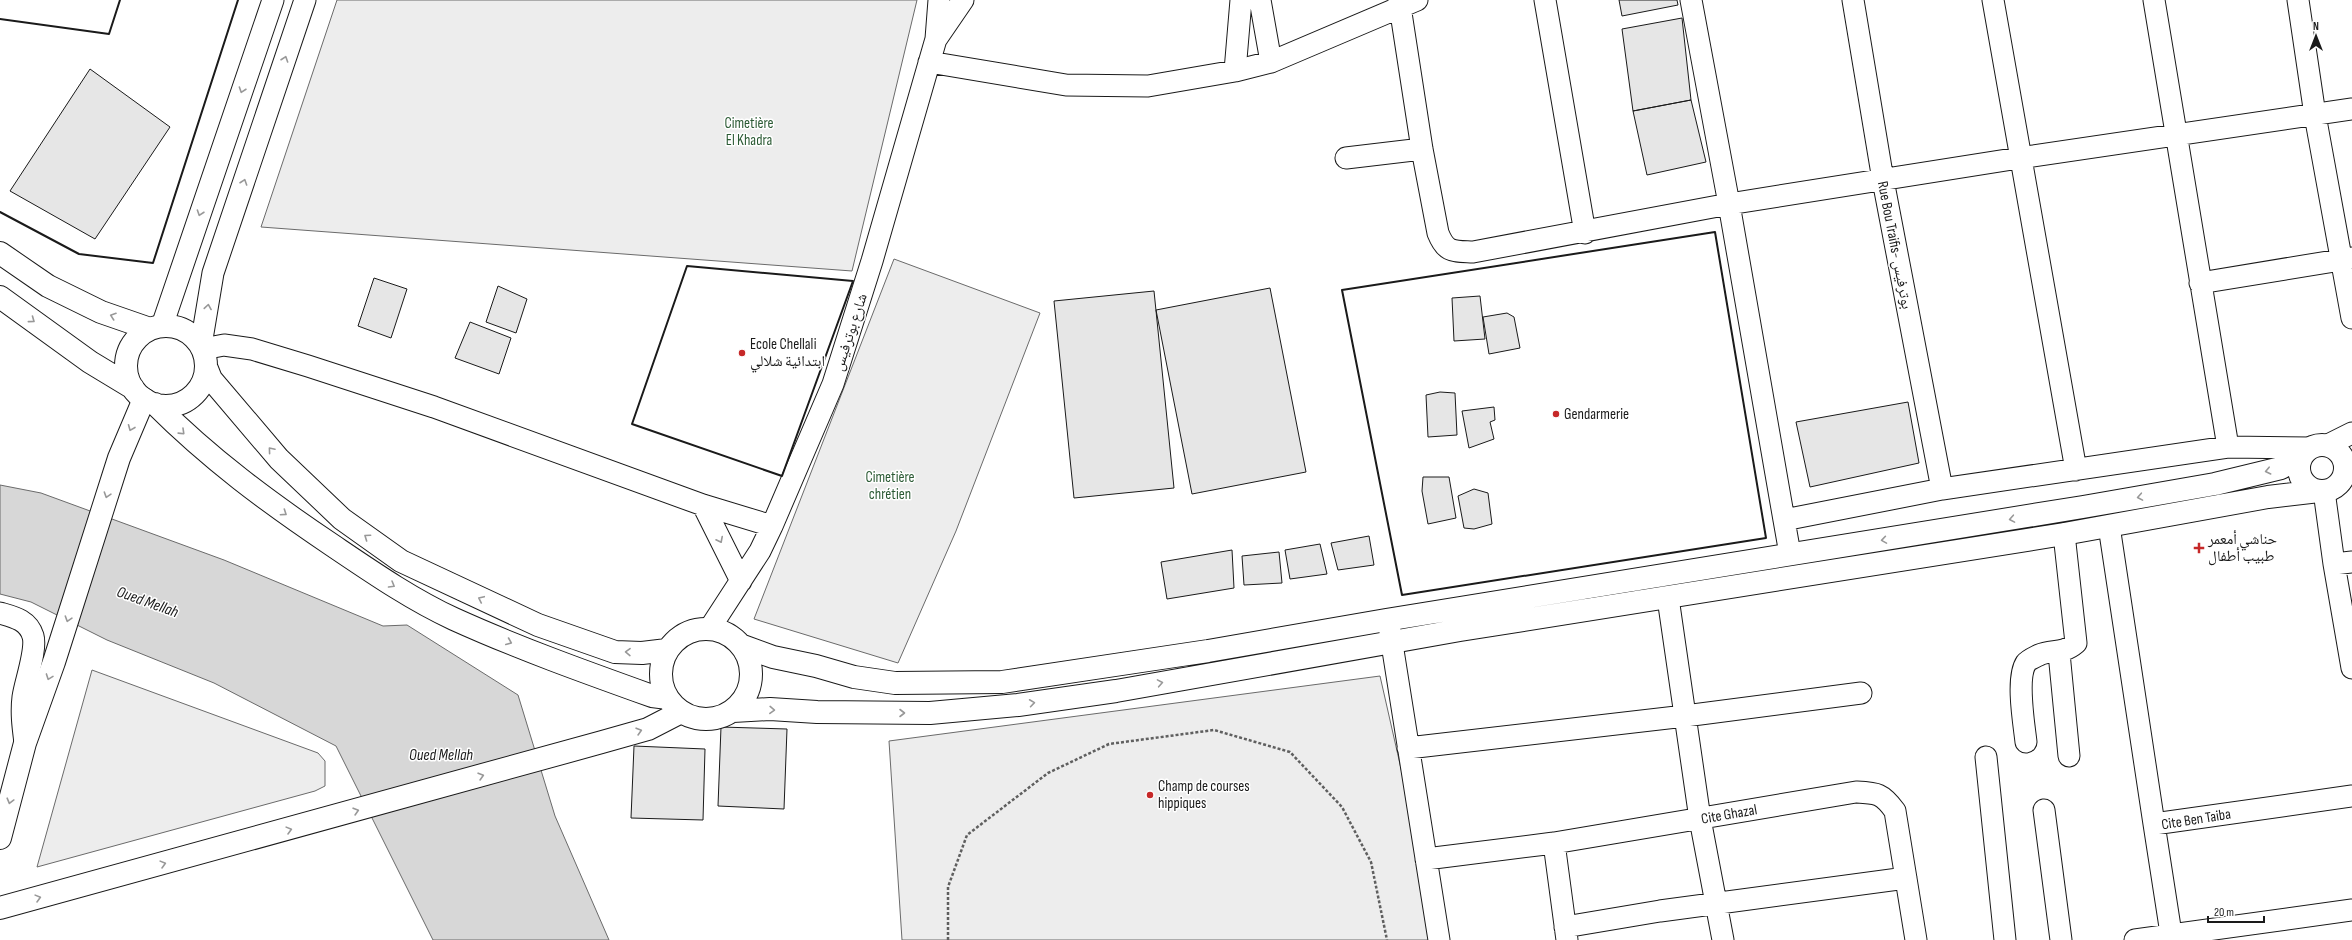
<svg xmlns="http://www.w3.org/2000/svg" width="2352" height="940" font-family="'Sofia Sans Condensed','Noto Naskh Arabic',sans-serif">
<rect width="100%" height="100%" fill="#fff"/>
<path fill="#ededed" stroke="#6a6a6a" d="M337,0H917L852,271L261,227Z
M894,259L1040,313L956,531L898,663L754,619Z
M92,670L318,753L325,761V786L315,791L37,867Z
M1380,676L1419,848L1433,940H902L889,741Z"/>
<path fill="#d7d7d7" stroke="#6a6a6a" d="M0,485L41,493L224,560L383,626L407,625L518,695L555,816L609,940H433L336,746L214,683L107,640L31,602L0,594Z"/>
<path fill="#e6e6e6" stroke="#1a1a1a" d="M1619,0H1677L1678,5L1622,16Z
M1682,18L1691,100L1633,111L1622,29Z
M90,69L170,127L95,239L10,191Z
M1691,100L1706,162L1647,175L1633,111Z
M374,278L407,289L391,338L358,326Z
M498,286L527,299L516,333L486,322Z
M1270,288L1306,472L1192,494L1156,310Z
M1154,291L1174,488L1074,498L1054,301Z
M1480,296L1485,339L1454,341L1452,298Z
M1507,313L1514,317L1520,348L1489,354L1483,317Z
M470,322L511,338L499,374L455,358Z
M1440,392L1455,393L1457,435L1428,437L1426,395Z
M1908,402L1919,463L1810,487L1796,422Z
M1494,407L1495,420L1490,422L1494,439L1469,448L1462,411Z
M1423,477H1449L1456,518L1428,524L1422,491Z
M1474,489L1488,493L1492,524L1474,529L1464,528L1458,496Z
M1369,536L1374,565L1338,570L1331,543Z
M1320,544L1327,574L1290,579L1285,550Z
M1232,550L1234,588L1167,599L1161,562Z
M1279,552L1282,583L1244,585L1242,556Z
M721,727L787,729L784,809L718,806Z
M634,746L705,749L703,820L631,818Z"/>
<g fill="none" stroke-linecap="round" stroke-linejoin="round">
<defs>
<path id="minor" d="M1260,0L1271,62
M1399,0L1422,149L1438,233C1446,253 1453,251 1473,252L1729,204L2019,158L2352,109
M1545,0L1585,233
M1691,0L1729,204L1784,520
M1853,0L1883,180L1942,489
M1993,0L2076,470
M2154,0L2228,447
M2298,0L2315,115L2352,318
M937,38L963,0
M929,62L1066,85L1148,86L1235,71L1271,62L1417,0
M1235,71L1241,0
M1346,158L1422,149
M2200,283L2352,258
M162,326L273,0
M201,345L213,273L305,0
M203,349L224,345L252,349L308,366L434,407L703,505L772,526
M2328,445L2352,433
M2324,491L2334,564L2352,668
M703,505L741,581
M2109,526L2154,824
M1790,554L1784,520L1942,489L2228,447L2310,448
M2334,564L2352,562
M1668,598L1700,819L1723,940
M0,613C14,617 28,620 33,636C37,650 25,682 23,697C21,713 23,727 25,743
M1389,625L1439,940
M710,628L760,551L772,526L833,384L872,261L936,39L939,0
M2059,653L2069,756
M2026,742C2024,724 2016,678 2026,663C2028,660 2035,657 2039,655C2052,649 2062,655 2076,643L2064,534
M1408,748L1685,716L1861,693
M1986,757L2005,940
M2044,810L2061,940
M1554,843L1567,940
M1426,859L1554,843L1856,792C1877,793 1882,793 1895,811L1916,940
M1565,927L1660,911L1906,878
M2135,940L2352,910
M2172,940L2154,824L2352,796"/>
<path id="major" d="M0,838L25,743L54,662L119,458L144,399
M0,908L602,742L648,729L681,712"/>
<path id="highway" d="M0,253L48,286L101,312L150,329
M0,297L90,362L133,388
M126 366a40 40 0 1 1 80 0a40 40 0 1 1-80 0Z
M207,369L211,379L279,459L342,519L401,561L538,625L615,652L642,653L667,650
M155,404C210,459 268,502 332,545C372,572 411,599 454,619C518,648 585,672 652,696L668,698
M2299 468a23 23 0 1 1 46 0a23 23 0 1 1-46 0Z
M661 674a45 45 0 1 1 90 0a45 45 0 1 1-90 0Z
M743,646L773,657L816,666L854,677L895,683L1002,682L1208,651L1386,620L2083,507L2215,484L2281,468L2302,455
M733,711L770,709L817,712L930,713L1018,705L1116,691L1460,630L2064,534L2268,497L2319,491"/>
</defs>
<use href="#minor" stroke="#1a1a1a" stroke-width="23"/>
<use href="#major" stroke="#1a1a1a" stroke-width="24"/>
<use href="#highway" stroke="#1a1a1a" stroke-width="24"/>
<path stroke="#5f5f5f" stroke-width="2.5" stroke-dasharray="3 2" stroke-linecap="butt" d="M948,940V887L967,835L1048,773L1109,744L1214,730L1290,752L1342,807L1371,862L1387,940"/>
<use href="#minor" stroke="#fff" stroke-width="21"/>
<use href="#major" stroke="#fff" stroke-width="22"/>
<use href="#highway" stroke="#fff" stroke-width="22"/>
<path stroke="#1a1a1a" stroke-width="2" d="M0,19L109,34L120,0
M0,212L79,254L153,263L238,0
M1715,232L1766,538L1402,595L1342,290Z
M687,266L853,281L782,476L632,424Z"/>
</g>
<defs><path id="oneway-chevron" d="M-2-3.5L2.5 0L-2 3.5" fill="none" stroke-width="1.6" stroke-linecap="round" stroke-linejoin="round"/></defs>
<g stroke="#989898">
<use href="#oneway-chevron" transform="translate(285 59) rotate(-71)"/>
<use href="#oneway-chevron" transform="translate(242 90) rotate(109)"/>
<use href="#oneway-chevron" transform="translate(244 182) rotate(-71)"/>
<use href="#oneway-chevron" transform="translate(200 213) rotate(109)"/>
<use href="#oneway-chevron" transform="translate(208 307) rotate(-81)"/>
<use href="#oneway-chevron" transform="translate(113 316) rotate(-161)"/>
<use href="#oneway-chevron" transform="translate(32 320) rotate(36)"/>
<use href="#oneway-chevron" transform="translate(131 428) rotate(112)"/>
<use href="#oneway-chevron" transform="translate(182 432) rotate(44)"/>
<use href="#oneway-chevron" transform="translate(271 450) rotate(-130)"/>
<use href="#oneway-chevron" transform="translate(2268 471) rotate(167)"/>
<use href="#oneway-chevron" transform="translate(107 495) rotate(108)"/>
<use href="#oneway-chevron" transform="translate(2140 497) rotate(170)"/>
<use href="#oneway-chevron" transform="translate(284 513) rotate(34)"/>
<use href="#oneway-chevron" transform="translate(2012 519) rotate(170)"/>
<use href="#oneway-chevron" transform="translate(367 537) rotate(-145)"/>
<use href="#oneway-chevron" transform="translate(720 540) rotate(63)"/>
<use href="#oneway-chevron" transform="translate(1884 540) rotate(171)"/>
<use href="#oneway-chevron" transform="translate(392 585) rotate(30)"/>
<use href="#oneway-chevron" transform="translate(481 599) rotate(-155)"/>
<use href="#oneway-chevron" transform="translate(68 619) rotate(108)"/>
<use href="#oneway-chevron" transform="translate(509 642) rotate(23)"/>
<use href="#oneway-chevron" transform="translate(628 652) rotate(-179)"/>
<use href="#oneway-chevron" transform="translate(49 677) rotate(110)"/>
<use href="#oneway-chevron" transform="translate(1160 683) rotate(-10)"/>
<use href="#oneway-chevron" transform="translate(1032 703) rotate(-8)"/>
<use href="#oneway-chevron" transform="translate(772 710) rotate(2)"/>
<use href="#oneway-chevron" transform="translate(902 713)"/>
<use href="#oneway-chevron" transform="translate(639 731) rotate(-16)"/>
<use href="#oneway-chevron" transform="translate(481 776) rotate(-16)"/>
<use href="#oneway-chevron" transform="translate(10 801) rotate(105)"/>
<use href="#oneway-chevron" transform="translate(356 811) rotate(-16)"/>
<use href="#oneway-chevron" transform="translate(289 830) rotate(-15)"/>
<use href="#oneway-chevron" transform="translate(163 864) rotate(-15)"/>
<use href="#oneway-chevron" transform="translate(38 898) rotate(-15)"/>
</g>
<g fill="#c62828" stroke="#fff" stroke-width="1.5">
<circle cx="742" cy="353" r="4"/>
<circle cx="1556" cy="414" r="4"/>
<path d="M2197 542h4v4h4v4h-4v4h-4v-4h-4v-4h4z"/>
<circle cx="1150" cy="795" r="4"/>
</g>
<g text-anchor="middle" stroke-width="3" stroke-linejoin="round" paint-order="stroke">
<g font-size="15" fill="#2b5a34" stroke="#fff">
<text x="749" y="128">Cimetière<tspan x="749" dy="17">El Khadra</tspan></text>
<text x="890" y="482">Cimetière<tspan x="890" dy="17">chrétien</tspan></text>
</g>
<g font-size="15" fill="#1a1a1a" stroke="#fff">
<text transform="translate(1895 245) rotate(79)" y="5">Rue Bou Traifis- بوترفيس</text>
<text transform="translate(850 332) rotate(-72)" y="5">شارع بوترفيس</text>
<text transform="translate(1729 814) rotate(-10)" y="5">Cite Ghazal</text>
<text transform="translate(2196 819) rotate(-9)" y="5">Cite Ben Taiba</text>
</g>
<g font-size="15" fill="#1a1a1a" stroke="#fff" text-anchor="start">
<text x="750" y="349">Ecole Chellali<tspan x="750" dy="17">ابتدائية شلالي</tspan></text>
<text x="1564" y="419">Gendarmerie</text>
<text x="2208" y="544">حناشي أمعمر<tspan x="2208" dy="17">طبيب أطفال</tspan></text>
<text x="1158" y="791">Champ de courses<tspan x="1158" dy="17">hippiques</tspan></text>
</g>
<g font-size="16" font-style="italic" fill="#1a1a1a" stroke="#fff">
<text transform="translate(148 601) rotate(20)" y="6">Oued Mellah</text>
<text x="441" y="760">Oued Mellah</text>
</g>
</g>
<g transform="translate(2316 36)" stroke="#ffffff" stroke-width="3" paint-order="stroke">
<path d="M0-3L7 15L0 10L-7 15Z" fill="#1a1a1a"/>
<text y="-6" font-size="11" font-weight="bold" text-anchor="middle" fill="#1a1a1a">N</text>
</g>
<path d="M2208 916v6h56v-6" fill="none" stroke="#1a1a1a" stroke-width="2"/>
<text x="2214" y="916" font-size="12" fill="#1a1a1a" stroke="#ffffff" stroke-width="3" paint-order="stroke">20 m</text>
</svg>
